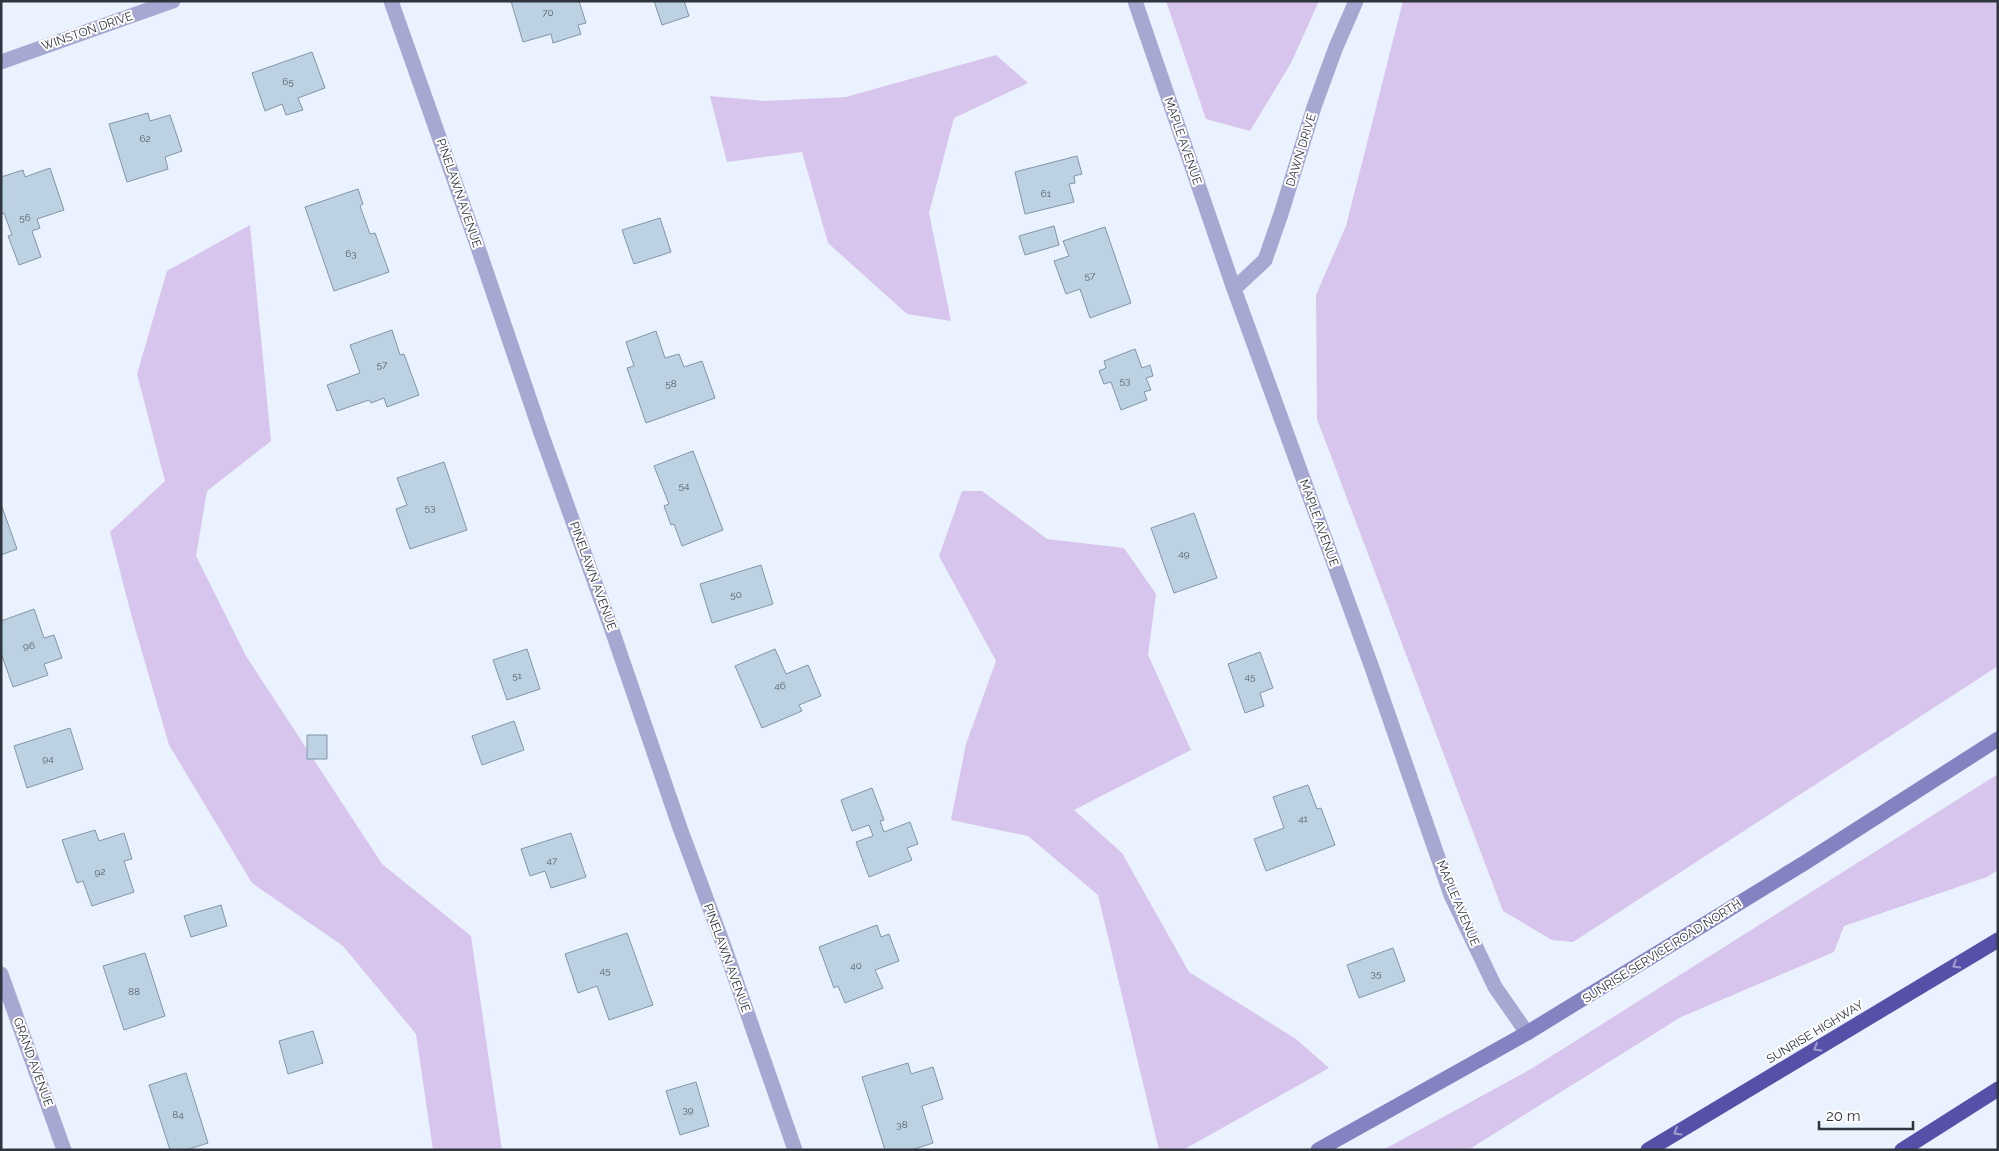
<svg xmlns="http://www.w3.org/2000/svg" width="1999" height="1151" font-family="Raleway,sans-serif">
<rect width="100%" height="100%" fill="#eaf1ff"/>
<path fill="#d7c5ed" d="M1166,1H1319L1291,63L1250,131L1206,119Z
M1403,1H1998V666L1573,942L1552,940L1503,911L1317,419L1316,295L1346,226Z
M996,55L1028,83L954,118L929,213L951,321L907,314L828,243L802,152L727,162L710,96L765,101L846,97Z
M250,225L271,441L207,491L196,556L246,656L382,864L471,936L502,1150H433L416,1034L343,946L252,883L169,745L131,614L110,532L165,481L137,374L167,271Z
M962,491H982L1047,539L1124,548L1156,594L1148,655L1191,750L1074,810L1122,853L1189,972L1296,1039L1329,1068L1183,1150H1159L1098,895L1028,836L951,820L966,744L996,661L939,556Z
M1998,774V870L1987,877L1844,926L1834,952L1681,1017L1468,1150H1383L1531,1069Z"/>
<path fill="#bcd2e3" stroke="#8196a6" d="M511,1H579L586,23L578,25L581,34L553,43L551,34L523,42Z
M654,1H684L689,16L662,25Z
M312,52L325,88L298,98L303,110L286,115L282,104L265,111L252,73Z
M148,113L150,121L170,115L182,151L165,157L168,169L127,182L109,124Z
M1077,156L1082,174L1074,176L1075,183L1069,184L1074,202L1025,214L1015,172Z
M50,168L64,210L37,219L40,228L32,231L41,257L19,265L8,236L12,235L4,213L1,214V177L23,170L25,177Z
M358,189L363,204L360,206L370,234L375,233L389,272L334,291L305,207Z
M660,218L671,252L634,264L622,230Z
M1054,226L1059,245L1025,255L1019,236Z
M1105,227L1131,303L1090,318L1080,289L1066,294L1054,261L1069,256L1063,241Z
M392,330L400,355L404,354L419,395L387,407L384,398L371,403L369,400L337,411L327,385L360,373L350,345Z
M656,331L665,358L679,354L684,367L702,361L715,398L646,423L627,368L634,366L626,342Z
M1135,349L1142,368L1150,365L1153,376L1146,378L1151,390L1144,392L1147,400L1121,410L1111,382L1104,384L1099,371L1106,368L1104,361Z
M693,451L723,530L682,546L674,524L671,525L664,506L669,504L654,466Z
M444,462L467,530L410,549L396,509L407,505L397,478Z
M1,504L17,549L1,555Z
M1194,513L1217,578L1174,593L1151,528Z
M761,565L773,604L712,623L700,584Z
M34,609L44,638L54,635L62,658L44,664L48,675L13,687L1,653V621Z
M527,649L540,689L507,700L493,660Z
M775,649L786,674L808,665L821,696L799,705L802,711L762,728L735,666Z
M1260,652L1273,688L1260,693L1264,706L1245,713L1228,664Z
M514,721L524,750L482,765L472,736Z
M70,728L83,769L27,788L14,746Z
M307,735H327V759H307Z
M1308,785L1317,809L1321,808L1335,845L1266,871L1254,839L1284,828L1273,797Z
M872,788L884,820L880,821L884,832L910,822L918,844L907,848L912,860L869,877L856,842L873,836L869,825L852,831L841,800Z
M95,830L99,841L124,833L132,859L124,861L134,892L92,906L83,881L77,883L62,840Z
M571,833L586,877L551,888L545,871L530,876L521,849Z
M221,905L227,926L191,937L184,916Z
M877,925L881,937L889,934L899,961L875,970L883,988L845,1003L838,986L834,988L819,947Z
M627,933L653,1005L609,1020L597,986L578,993L565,954Z
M1393,948L1405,981L1359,998L1347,965Z
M145,953L165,1016L124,1030L103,966Z
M313,1031L323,1063L288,1074L279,1041Z
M908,1063L911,1074L933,1067L943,1099L922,1106L933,1143L911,1150H885L862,1077Z
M186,1073L208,1143L186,1150H170L149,1085Z
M696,1082L709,1126L680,1135L666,1091Z"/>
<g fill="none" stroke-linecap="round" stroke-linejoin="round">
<path stroke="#a7a8d2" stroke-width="15" d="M391,1L474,236L541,433L613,633L680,828L725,949L795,1150
M1135,1L1234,289L1371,665L1451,895L1495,987L1527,1033
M1,62L173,1
M1234,289L1265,260L1281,214L1314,107L1336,47L1356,1
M1,974L64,1150"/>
<path stroke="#8483c2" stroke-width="15" d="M1318,1150L1527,1033L1806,862L1998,739"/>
<path stroke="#5750a8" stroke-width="15" d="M1648,1150L1998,940
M1902,1150L1998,1089"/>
</g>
<defs><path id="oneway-chevron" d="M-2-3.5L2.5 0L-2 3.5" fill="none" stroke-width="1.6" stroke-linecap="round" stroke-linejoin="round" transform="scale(1.25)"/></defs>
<g stroke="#a29ecf">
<use href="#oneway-chevron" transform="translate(1956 965) rotate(149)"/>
<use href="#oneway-chevron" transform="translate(1817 1048) rotate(149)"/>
<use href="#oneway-chevron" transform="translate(1677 1132) rotate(149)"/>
</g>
<g text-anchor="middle" stroke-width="4" stroke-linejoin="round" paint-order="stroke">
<g font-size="10" fill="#525c66">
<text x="548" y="16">70</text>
<text x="288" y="85">65</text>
<text x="145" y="142">62</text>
<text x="1046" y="197">61</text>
<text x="25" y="221">56</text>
<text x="351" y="257">63</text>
<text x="1090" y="279">57</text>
<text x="382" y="368">57</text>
<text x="1125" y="384">53</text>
<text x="671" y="387">58</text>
<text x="684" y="489">54</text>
<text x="430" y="511">53</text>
<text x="1184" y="557">49</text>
<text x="736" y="598">50</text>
<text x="29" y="649">96</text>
<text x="517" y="679">51</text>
<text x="1250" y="680">45</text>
<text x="780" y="689">46</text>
<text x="48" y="762">94</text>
<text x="1303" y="822">41</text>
<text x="552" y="864">47</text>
<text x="100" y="875">92</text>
<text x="856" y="969">40</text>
<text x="605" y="974">45</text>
<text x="1376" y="977">35</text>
<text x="134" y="995">88</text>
<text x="688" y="1113">39</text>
<text x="178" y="1118">84</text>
<text x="902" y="1128">38</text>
</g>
<g font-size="12" fill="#2f343d" stroke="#fefefe">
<text transform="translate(87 31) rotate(-19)" y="4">WINSTON DRIVE</text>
<text transform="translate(1183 141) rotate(71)" y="4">MAPLE AVENUE</text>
<text transform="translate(1301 150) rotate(-73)" y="4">DAWN DRIVE</text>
<text transform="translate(459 193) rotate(71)" y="4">PINELAWN AVENUE</text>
<text transform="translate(1319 523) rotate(70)" y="4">MAPLE AVENUE</text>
<text transform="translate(593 576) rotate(70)" y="4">PINELAWN AVENUE</text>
<text transform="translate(1458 903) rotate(67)" y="4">MAPLE AVENUE</text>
<text transform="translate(1662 951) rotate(-32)" y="4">SUNRISE SERVICE ROAD NORTH</text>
<text transform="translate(727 958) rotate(70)" y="4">PINELAWN AVENUE</text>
<text transform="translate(1815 1032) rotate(-31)" y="4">SUNRISE HIGHWAY</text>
<text transform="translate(33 1062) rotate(70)" y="4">GRAND AVENUE</text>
</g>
</g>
<rect width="1999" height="1151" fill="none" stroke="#2f343d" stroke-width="5"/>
<path d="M1819 1121v8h94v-8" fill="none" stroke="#2f343d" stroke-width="2.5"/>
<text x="1826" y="1121" font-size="15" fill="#2f343d" stroke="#fefefe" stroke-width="4" paint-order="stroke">20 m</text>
</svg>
